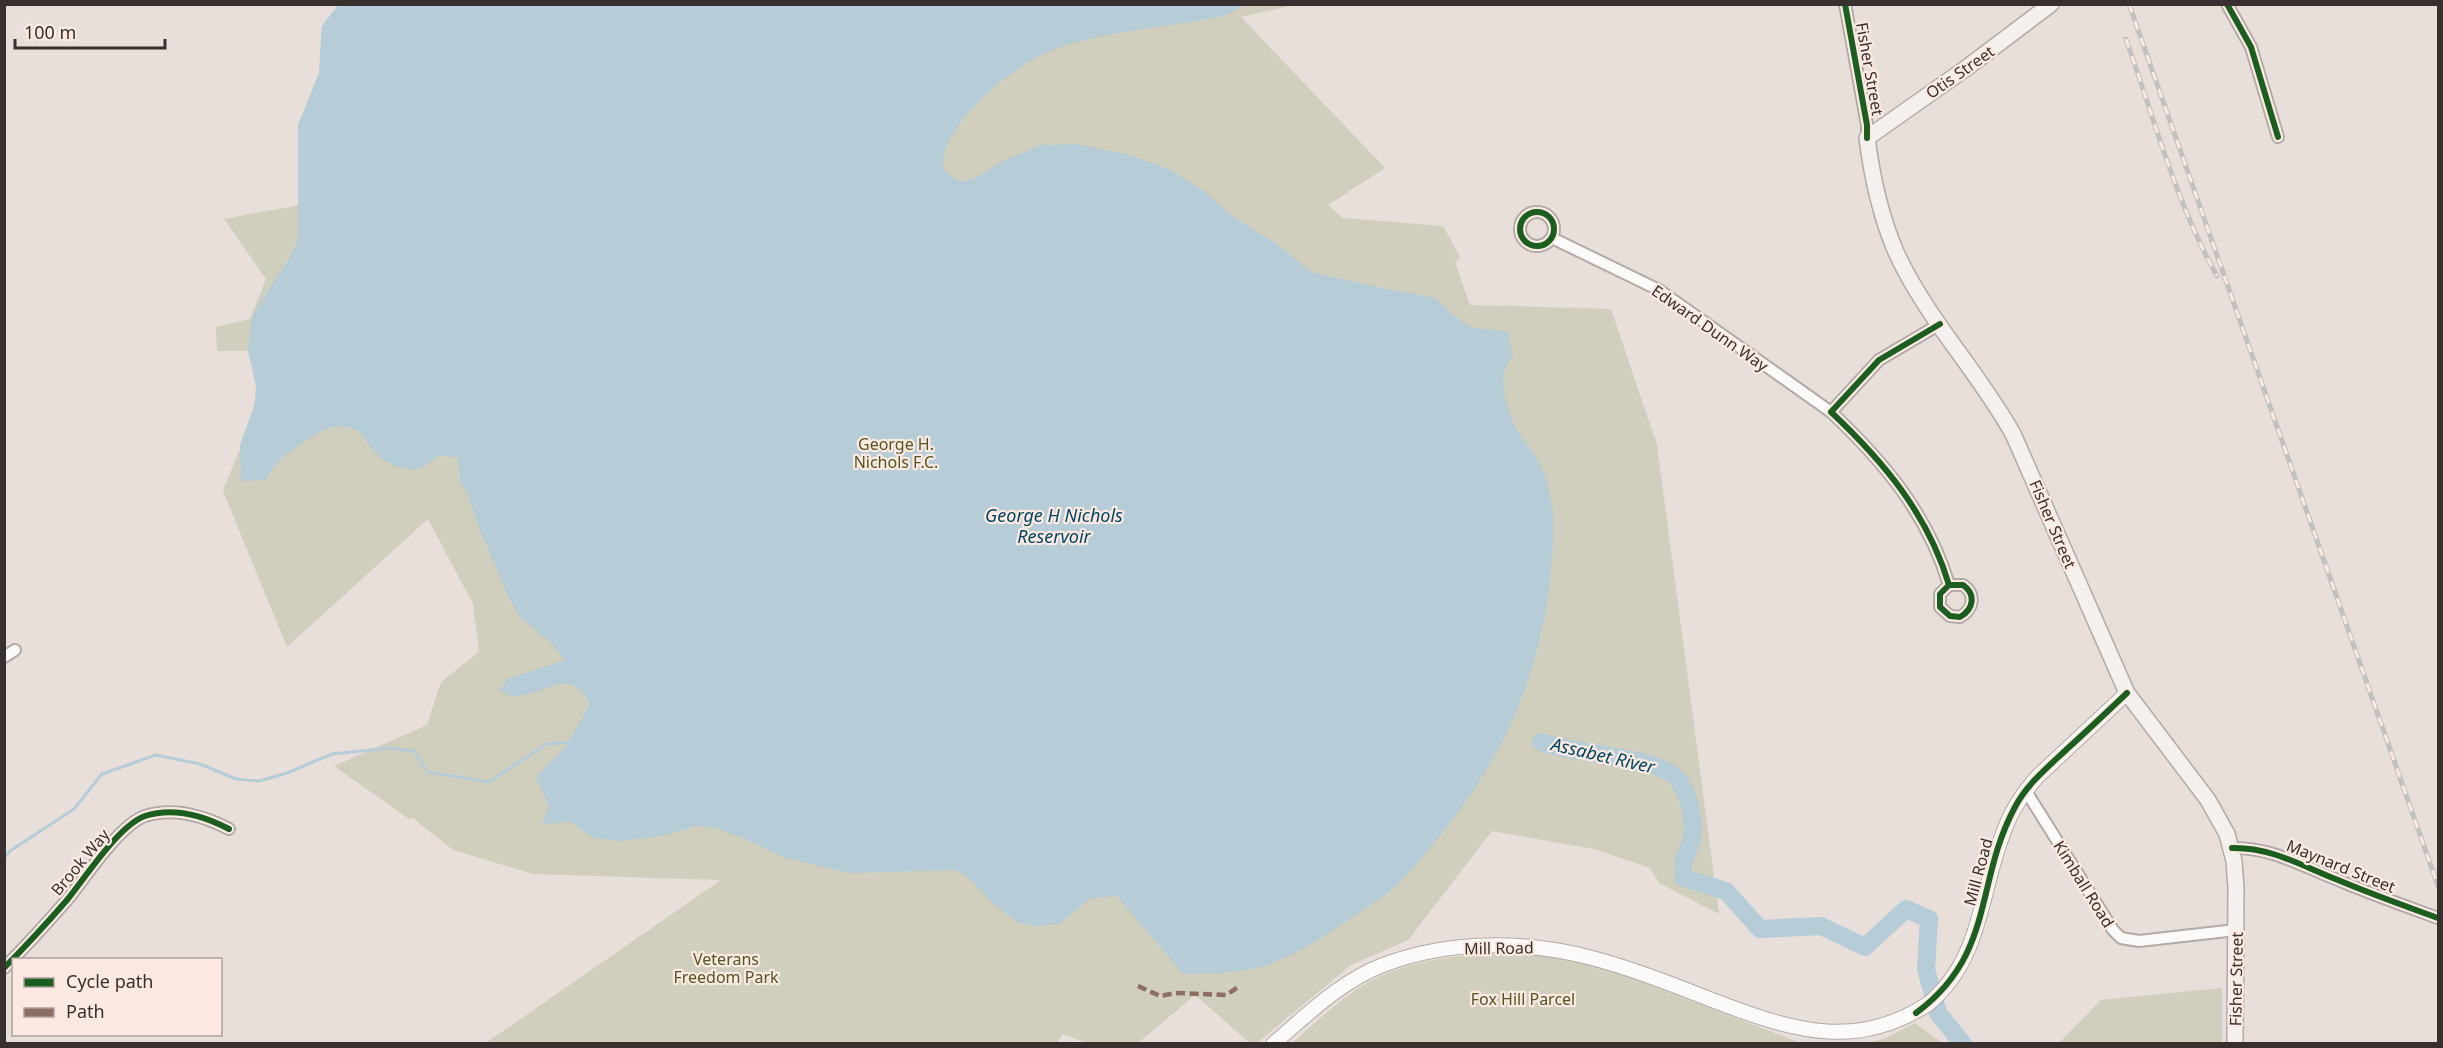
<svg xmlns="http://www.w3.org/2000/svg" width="2443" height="1048" font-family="'Noto Sans',sans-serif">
<rect width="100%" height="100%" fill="#e8deda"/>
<path fill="#d0cebc" d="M339,5H1294L1241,17L1385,168L1328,205L1343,218L1443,226L1460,257L1455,262L1470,305L1611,309L1657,445L1719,914L1659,883L1650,868L1594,849L1492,831L1408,940L1351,965L1257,1043H1250L1195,995L1138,1043H1087L1063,1034L1056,1044L486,1043L721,880L533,874L453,850L413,818L409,819L334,766L427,725L441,682L479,652L473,604L428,519L287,647L223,491C234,462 256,417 256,388C256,376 250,363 248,351H217L216,327L250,319L266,279L224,219L299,205L298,125L319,73L322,26Z
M1527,952L1590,962L1801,1043L1291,1044C1313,1025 1334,1004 1359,988C1409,956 1470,954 1527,952Z
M2222,988V1043H2059L2101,1000Z
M1915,1023L1942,1043H1866L1886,1038Z"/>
<path fill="#b6ccd7" d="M339,4L1244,5L1227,15C1172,27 1113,30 1060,47C1027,58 985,91 964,118C952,134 940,150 944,171L960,182L975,178L1001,162L1041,145L1075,144L1130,155L1171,170L1204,191L1231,215L1281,247L1311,272L1391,290L1436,298L1452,314L1470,327L1508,332L1513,356C1495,375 1506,407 1516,428C1523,441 1534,452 1541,466C1545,475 1548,486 1550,496C1557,522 1552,551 1550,577C1540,678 1501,762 1437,839C1424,855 1411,873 1395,887C1380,899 1363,910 1347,921C1320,939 1295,956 1264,966C1239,973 1209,974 1183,974L1117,896L1091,898L1059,924L1038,926L1018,923L991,902L971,880L956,870L849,873L783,857L745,839L716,828L696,826L662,836L620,841L594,838L571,822L542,824L549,806L536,777L566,746L590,704C569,663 543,697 513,696C509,696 503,693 499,691L507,679L565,660L551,643L521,618L511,602L480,530L468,495L460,481L458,457L437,456C423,475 397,471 380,457C367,446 363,427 342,426C329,425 314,435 304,442C288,452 274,462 266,480L241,481L240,445L255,403L256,386L248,351L251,324L254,313L290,257L298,239V125L319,73L322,26Z"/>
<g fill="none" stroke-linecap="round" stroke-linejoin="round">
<path stroke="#b6ccd7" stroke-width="3" d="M4,858L10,851L74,809L102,774L156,755L200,764L236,779L259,781L287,773L332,754L390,748L414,751L428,772L489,782L547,744L570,742"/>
<path stroke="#b6ccd7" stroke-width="18" d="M1541,742C1573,754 1652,757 1673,775C1687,786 1691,808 1693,825C1694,839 1689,847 1684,860C1682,865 1684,872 1684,878L1726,891L1760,929L1821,926L1865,947L1906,909L1929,919L1926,969L1938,1013L1963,1044"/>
<defs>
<path id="minor" d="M1845,4L1867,125V138
M2227,4L2251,47L2278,137
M1520 229a17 17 0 1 1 34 0a17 17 0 1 1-34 0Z
M1552,238L1659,290L1831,412
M1940,324L1879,360L1831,412C1883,461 1928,514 1949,585H1963C1976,594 1974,609 1960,617L1950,616L1940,607V594L1949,585
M4,657L15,650
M2026,791L2113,930L2121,938L2139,941L2236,930
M2232,848C2271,847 2302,866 2338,880C2371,894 2405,906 2438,918
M4,968C26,946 47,923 67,900C85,878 119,825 145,816C173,807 204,816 229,829"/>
<path id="tertiary" d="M1273,1044C1307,1015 1341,981 1383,965C1449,940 1524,940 1592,958C1638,970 1683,989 1728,1006C1800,1033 1860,1048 1928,1004C1984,958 1980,887 2006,826C2013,807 2024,792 2037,777L2127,693"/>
<path id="secondary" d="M2051,4L1965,69L1867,138C1872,177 1880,215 1896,252C1926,318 1978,371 2013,434L2127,693L2208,800L2227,834L2234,861L2236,888L2235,1044"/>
</defs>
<use href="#minor" stroke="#b2aaa7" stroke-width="14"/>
<use href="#tertiary" stroke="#b2aaa7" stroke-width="16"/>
<use href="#secondary" stroke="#b2aaa7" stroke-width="18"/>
<use href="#minor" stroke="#fcfaf9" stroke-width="10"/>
<use href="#tertiary" stroke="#fcfaf9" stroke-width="14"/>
<use href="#secondary" stroke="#f4f0ed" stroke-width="15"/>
<defs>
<path id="rail" d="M2129,4L2438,886
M2126,39C2154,118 2176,203 2217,276"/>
</defs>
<use href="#rail" stroke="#c3c0c0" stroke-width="5"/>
<use href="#rail" stroke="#fbe9e2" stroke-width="3" stroke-dasharray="9" stroke-linecap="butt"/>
<path stroke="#8d6e63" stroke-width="4.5" stroke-dasharray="9 4.5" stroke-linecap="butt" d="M1138,986L1160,996L1176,993L1226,995L1240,986"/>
<defs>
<path id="cycleway" d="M1845,4L1867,125V138
M2227,4L2251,47L2278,137
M1520 229a17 17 0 1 1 34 0a17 17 0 1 1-34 0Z
M1940,324L1879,360L1831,412C1883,461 1928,514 1949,585H1963C1976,594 1974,609 1960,617L1950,616L1940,607V594L1949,585
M2232,848C2271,847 2302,866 2338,880C2371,894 2405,906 2438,918
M4,968C26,946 47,923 67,900C85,878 119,825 145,816C173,807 204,816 229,829
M1916,1013C1996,954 1974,883 2015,807C2027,784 2048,767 2067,749C2087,731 2107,712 2127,693"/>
</defs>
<use href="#cycleway" stroke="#fbe9e2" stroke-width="10"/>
<use href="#cycleway" stroke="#1b5e20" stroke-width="6"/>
</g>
<g text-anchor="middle" stroke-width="4.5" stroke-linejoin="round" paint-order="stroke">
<g font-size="16" fill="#37302e" stroke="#fbe9e2">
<text transform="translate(1870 69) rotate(80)" y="6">Fisher Street</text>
<text transform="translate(1960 72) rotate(-35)" y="6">Otis Street</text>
<text transform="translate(1710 328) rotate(35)" y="6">Edward Dunn Way</text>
<text transform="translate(2053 524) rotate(67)" y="6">Fisher Street</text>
<text transform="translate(80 862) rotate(-50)" y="6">Brook Way</text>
<text transform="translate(2341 866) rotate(22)" y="6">Maynard Street</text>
<text transform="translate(1978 872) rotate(-75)" y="6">Mill Road</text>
<text transform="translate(2084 884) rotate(58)" y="6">Kimball Road</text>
<text transform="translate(1499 948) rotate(-1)" y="6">Mill Road</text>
<text transform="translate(2236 979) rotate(-89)" y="6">Fisher Street</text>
</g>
<g font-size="16" fill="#525621" stroke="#fbe9e2">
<text x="896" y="450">George H.<tspan x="896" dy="18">Nichols F.C.</tspan></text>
<text x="726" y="965">Veterans<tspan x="726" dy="18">Freedom Park</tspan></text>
<text x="1523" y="1005">Fox Hill Parcel</text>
</g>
<g font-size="18" font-style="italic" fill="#014761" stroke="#fbe9e2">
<text x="1054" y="522">George H Nichols<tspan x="1054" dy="21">Reservoir</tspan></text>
<text transform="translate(1603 756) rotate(13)" y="6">Assabet River</text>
</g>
</g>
<rect width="2443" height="1048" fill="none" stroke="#37302e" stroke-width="12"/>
<rect x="12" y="958" width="210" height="78" fill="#fbe9e2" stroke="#ad9f9a" stroke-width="1.5"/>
<rect x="24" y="978" width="30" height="9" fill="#1b5e20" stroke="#ad9f9a" stroke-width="1.5"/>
<text x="66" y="988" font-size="18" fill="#37302e">Cycle path</text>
<rect x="24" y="1008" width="30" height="9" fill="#8d6e63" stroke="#ad9f9a" stroke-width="1.5"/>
<text x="66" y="1018" font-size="18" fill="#37302e">Path</text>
<path d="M15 39v9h150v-9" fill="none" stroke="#37302e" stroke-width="3"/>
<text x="24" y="39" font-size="18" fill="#37302e" stroke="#fbe9e2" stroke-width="4.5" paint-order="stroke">100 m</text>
</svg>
